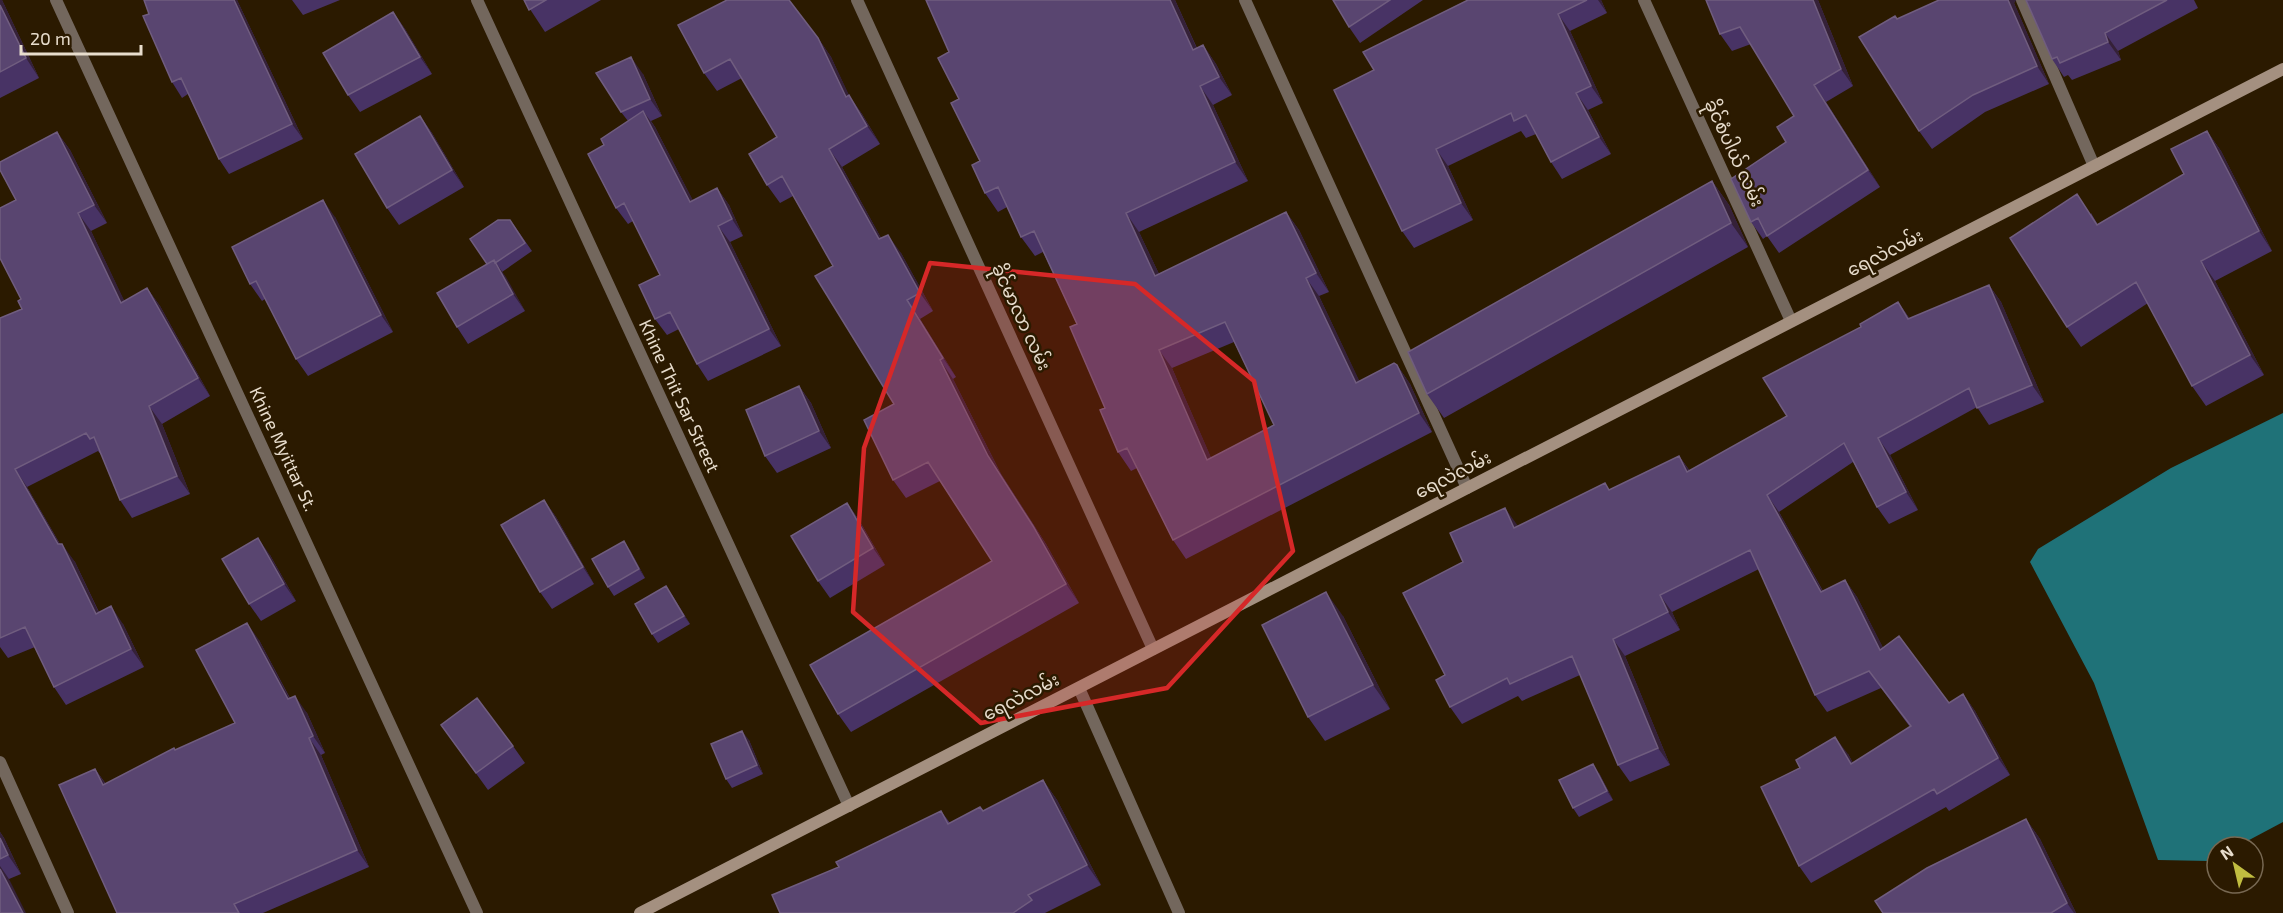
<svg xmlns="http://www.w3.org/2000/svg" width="2283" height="913" font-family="'Exo 2','Noto Sans Myanmar',sans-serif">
<rect width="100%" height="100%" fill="#2b1a00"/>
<path fill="#1f7278" d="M2283,413V822L2236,847H2217V857L2209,861L2158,860L2094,683L2030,562L2038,549L2171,468Z"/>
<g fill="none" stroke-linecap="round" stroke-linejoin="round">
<path stroke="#73675d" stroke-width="12" d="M56,0L477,913
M477,0L849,806
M857,0L1153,649
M1245,0L1467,488
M1644,0L1791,321
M2022,0L2094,166
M1079,688L1179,913
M0,762L68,913"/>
<path stroke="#a49080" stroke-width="12" d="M640,913L2283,69"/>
</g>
<path fill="#483365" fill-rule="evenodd" d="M0,0H2L39,78L0,98Z
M144,0H237L303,139L229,174L219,159L188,94L182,98L172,82Z
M292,0H340L303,15Z
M524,0H601L545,32Z
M926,0H1175L1197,48L1203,45L1216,64L1232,95L1213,105L1248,181L1139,232L1159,274L1286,212L1299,230L1329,292L1319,296L1359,381L1397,365L1410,384L1432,432L1186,559L1173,540L1137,468L1131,471L1118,452L1105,408L1077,324L1043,252L1035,256L1021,237L1007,207L998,212L985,193L980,161L959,99L949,52ZM1234,342L1274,425L1211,458L1172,368Z
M1333,0H1423L1360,43L1349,27Z
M1468,0H1601L1607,13L1570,31L1603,103L1588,110L1611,154L1562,179L1551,162L1536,134L1526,138L1521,131L1448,166L1473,220L1414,248L1402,231L1374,70Z
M1818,0L1853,86L1826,102L1880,187L1779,253L1767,236L1763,239L1751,222L1786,142L1794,116L1751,44L1732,51L1720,34Z
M1939,0H2016L2014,3L2049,84L1985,112L1932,149L1919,131L1897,19Z
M2026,0H2194L2198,8L2118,51L2121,60L2072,80L2068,75L2064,77L2052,59Z
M393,12L405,29L432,74L360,112L348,95Z
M678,25L818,38L831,57L849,96L862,114L880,144L842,167L881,238L901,253L933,311L920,319L956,377L953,379L1001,474L1046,544L1079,603L851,732L838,714L992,561L940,481L906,498L893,480L894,404L833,266L793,196L780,203L767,185L777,137L742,78L717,91L704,73Z
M643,74L662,116L651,121L655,127L693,201L717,188L729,205L743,236L730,242L781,346L708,381L697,364L679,329L667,335L655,319L660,275L633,221L628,224L616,208L604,145L628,121L621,112Z
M420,116L432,133L464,187L399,225L387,208Z
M2207,131L2221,151L2272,251L2215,281L2264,375L2206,406L2192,386L2148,303L2081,347L2067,327L2091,213L2098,225L2184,174Z
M57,132L70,150L107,223L91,231L124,301L147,288L160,306L210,396L162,424L190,494L132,518L120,500L103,457L98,451L27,487L60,544L75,562L99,612L123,624L144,667L66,705L54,687L35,647L8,658L0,647V567L22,309L21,299L16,200Z
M1712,181L1729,205L1748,247L1444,418L1427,394Z
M335,217L393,332L308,376L296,359L265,299L262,301L250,284Z
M511,221L532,251L502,272L525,311L468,344L457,327L487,264Z
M1989,285L2001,302L2044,402L1989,425L1977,407L1890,455L1918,510L1889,524L1877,507L1853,462L1779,512L1823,591L1845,580L1857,597L1883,648L1949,703L1963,694L1975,711L2010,775L1949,811L1946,807L1811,883L1799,866L1848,754L1853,763L1910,727L1881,688L1827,712L1815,695L1759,569L1672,612L1680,630L1625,656L1670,765L1630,782L1618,765L1580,675L1522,701L1518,696L1462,724L1450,707L1445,675L1463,562L1679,456L1690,471L1787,416L1861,327L1898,302L1910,319Z
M799,386L811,403L831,448L777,473L765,456Z
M544,500L556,517L594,584L552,609L540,592Z
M847,503L859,520L885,565L830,598L818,581Z
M630,550L645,578L614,596L608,587Z
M270,555L296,601L261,621L249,604Z
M672,595L690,624L658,643L652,634Z
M1343,616L1390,709L1325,741L1308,717Z
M259,640L290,698L307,713L325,753L321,755L369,867L263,913H117L95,769L106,784L175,750L235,723Z
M441,725L513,746L525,763L488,790Z
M749,740L763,774L732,788L726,779Z
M1599,773L1613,800L1579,817L1573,808Z
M1043,780L1057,800L1101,885L1045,913H780L839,867L941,811L950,823L980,807L983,811Z
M2026,819L2040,839L2076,913H1883Z
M0,832L4,838L21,874L9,879L0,913Z"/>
<path fill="#352138" d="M0,0H2L39,78L26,58L0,5Z
M234,0H237L303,139L292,124Z
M1170,0H1175L1206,69L1193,50Z
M1598,0H1601L1607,13Z
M1813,0H1818L1853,86L1841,69Z
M2008,0H2016L2014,3L2049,84L2037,66Z
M393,12L405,29L432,74L420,57Z
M1558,14L1570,31L1603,103L1591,86Z
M2105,33L2118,51L2121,60L2108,42Z
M818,38L831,57L859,116L846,97Z
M1203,45L1216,64L1232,95L1219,77Z
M631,57L643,74L662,116L650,99Z
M1814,85L1826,102L1880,187L1868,170Z
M1200,86L1213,105L1248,181L1235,162Z
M1576,93L1588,110L1611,154L1599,137Z
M849,95L862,114L880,144L867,126Z
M643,111L655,127L702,218L690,202Z
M420,116L432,133L464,187L452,170Z
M2207,131L2221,151L2272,251L2259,231Z
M57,132L70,150L107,223L94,205Z
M829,149L842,167L892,258L879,239Z
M1436,149L1448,166L1473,220L1461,203Z
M1712,181L1729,205L1748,247L1731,223Z
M717,188L729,205L743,236L732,219Z
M323,200L335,217L393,332L381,315Z
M1286,212L1299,230L1329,292L1316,273Z
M78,213L91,231L134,321L121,303Z
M1126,213L1139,232L1169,295L1155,276Z
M718,226L730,242L781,346L769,329Z
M888,235L901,253L933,311L920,293Z
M494,260L506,277L525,311L513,294Z
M2201,261L2215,281L2264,375L2250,355Z
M1306,278L1319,296L1369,401L1356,383Z
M1989,285L2001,302L2044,402L2032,385Z
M147,288L160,306L210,396L198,378Z
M907,300L920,319L956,377L943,358Z
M1898,302L1910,319H1908Z
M1159,350L1172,368L1220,478L1207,460Z
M940,360L953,379L1001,474L1046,544L1079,603L1066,584L988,456Z
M1397,365L1410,384L1432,432L1419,413Z
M799,386L811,403L831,448L819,431Z
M149,406L162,424L190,494L177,476Z
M1878,438L1890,455L1918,510L1906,492Z
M1679,456L1691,473L1687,472Z
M15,469L27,487L70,562L58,544Z
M1767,495L1779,512L1833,610L1821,592Z
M544,500L556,517L594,584L583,567Z
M847,503L859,520L885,565L873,548Z
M1505,508L1518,526L1514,528Z
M258,538L270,555L296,601L284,584Z
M624,541L630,550L645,578L639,569Z
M62,544L75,562L108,632L96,614Z
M1845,580L1857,597L1893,667L1880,650Z
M666,586L672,595L690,624L684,616Z
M1326,592L1343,616L1390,709L1373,685Z
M1660,595L1672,612L1680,630L1668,612Z
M111,606L123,624L144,667L131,649Z
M247,623L259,640L299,716L288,699Z
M1613,639L1625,656L1670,765L1658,748Z
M1963,694L1975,711L2010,775L1998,758Z
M295,696L307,713L325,753L313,736Z
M742,731L749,740L763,774L757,765Z
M1835,737L1848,754L1863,781L1851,764Z
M309,738L321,755L369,867L357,850Z
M1593,764L1599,773L1613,800L1607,791Z
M95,769L107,786L103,785Z
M1043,780L1057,800L1101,885L1087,865Z
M2026,819L2040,839L2076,913H2074L2067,903Z
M0,832L4,838L21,874L8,855L0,838Z
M0,866L9,879L26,913H23L0,869Z"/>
<path fill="#594570" stroke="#705d7f" stroke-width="1.5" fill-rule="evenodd" d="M144,0H234L292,124L219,159L181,78L172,82L143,16L149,14Z
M524,0H546L529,10Z
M727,0H789L818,38L846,97L849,95L867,126L829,149L879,239L888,235L920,293L907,300L943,358L940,360L988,456L1033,526L1066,584L838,714L810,665L992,561L928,462L893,480L864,420L894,404L815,276L833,266L782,176L767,185L749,154L777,137L730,59L704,73L678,25Z
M926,0H1170L1193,50L1203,45L1219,77L1200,86L1235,162L1126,213L1155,276L1286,212L1316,273L1306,278L1356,383L1394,363L1397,365L1419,413L1173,540L1127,448L1118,452L1100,410L1105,408L1070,327L1077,324L1034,231L1021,237L998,187L985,193L972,165L980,161L951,103L959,99L938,58L949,52ZM1225,322L1274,425L1207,460L1159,350Z
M1333,0H1390L1349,27Z
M1468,0H1587L1558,14L1591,86L1576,93L1599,137L1551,162L1526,115L1514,121L1511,113L1436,149L1461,203L1402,231L1334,90L1374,70L1363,52Z
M1706,0H1813L1841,69L1814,85L1868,170L1767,236L1758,218L1751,222L1731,179L1786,142L1777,127L1794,116L1740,27L1720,34Z
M1939,0H2008L2037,66L1973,95L1919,131L1859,37L1895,16L1897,19Z
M2026,0H2167L2105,33L2108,42L2060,63L2057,57L2052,59Z
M0,5L26,58L0,72Z
M393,12L420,57L348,95L323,53Z
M631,57L650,99L621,112L596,73Z
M643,111L690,202L717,188L732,219L718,226L769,329L697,364L670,312L655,319L639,285L660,275L624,203L616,208L588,154L604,145L601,139Z
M420,116L452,170L387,208L355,154Z
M2207,131L2259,231L2201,261L2250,355L2192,386L2136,282L2067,327L2010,238L2077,194L2097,225L2184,174L2171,149Z
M57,132L94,205L78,213L121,303L147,288L198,378L149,406L177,476L120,500L94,437L90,439L86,433L15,469L58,544H62L96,614L111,606L131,649L54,687L25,627L0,638V318L22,309L18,301L21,299L0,258V208L16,200L0,170V162Z
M1712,181L1731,223L1427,394L1408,352Z
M323,200L381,315L296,359L256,281L250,284L232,247Z
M498,220H510L525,243L495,263L494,260L487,264L470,239Z
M494,260L513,294L457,327L437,293Z
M1989,285L2032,385L1977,408L1969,388L1878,438L1906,492L1877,507L1844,443L1767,495L1821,592L1845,580L1880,650L1899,636L1949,703L1963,694L1998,758L1937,794L1934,789L1799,866L1761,787L1800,768L1796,760L1835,737L1851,764L1911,726L1869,671L1815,695L1750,550L1660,595L1668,612L1613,639L1658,748L1618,765L1572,656L1510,684L1507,678L1450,707L1436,680L1445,675L1403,593L1463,562L1450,533L1505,508L1514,528L1605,483L1609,490L1679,456L1687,472L1787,416L1763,378L1861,327L1860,324L1898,302L1908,319Z
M799,386L819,431L765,456L746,410Z
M544,500L583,567L540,592L501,525Z
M847,503L873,548L818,581L791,536Z
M258,538L284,584L249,604L222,559Z
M624,541L639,569L608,587L592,559Z
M666,586L684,616L652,634L635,604Z
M1326,592L1373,685L1308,717L1262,625Z
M247,623L288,699L295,696L313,736L309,738L357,850L234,904L239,913H117L59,785L95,769L103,785L174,748L175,750L235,723L196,650Z
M477,698L513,746L476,773L441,725Z
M742,731L757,765L726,779L711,744Z
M1593,764L1607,791L1573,808L1559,780Z
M1043,780L1087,865L1028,895L1032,900L1013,913H780L772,895L839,867L836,862L941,811L948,824L980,807L983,811Z
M2026,819L2067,903L2051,913H1883L1875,901L1927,868Z
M0,838L8,855L0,859Z
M0,869L23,913H0Z"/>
<path fill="#d62828" fill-opacity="0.2" stroke="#d62828" stroke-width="4.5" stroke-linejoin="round" d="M930,263L1135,284L1254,381L1293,551L1167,688L981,723L853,612L864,448Z"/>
<g text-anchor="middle" stroke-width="5" stroke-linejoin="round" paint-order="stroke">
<g font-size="18" fill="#e8ddcd" stroke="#2b1a00">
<text transform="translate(1734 153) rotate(65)" y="6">ခိုင်စံပါယ် လမ်း</text>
<text transform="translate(1885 253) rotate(-27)" y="6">ရေလဲလမ်း</text>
<text transform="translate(1021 317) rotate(65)" y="6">ခိုင်မာလာ လမ်း</text>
<text transform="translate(679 396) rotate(65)" y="6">Khine Thit Sar Street</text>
<text transform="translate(283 449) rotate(65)" y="6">Khine Myittar St.</text>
<text transform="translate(1453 475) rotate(-27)" y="6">ရေလဲလမ်း</text>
<text transform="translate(1021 697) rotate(-27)" y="6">ရေလဲလမ်း</text>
</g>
</g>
<g transform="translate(2235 865) rotate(326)"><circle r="28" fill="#2b1a00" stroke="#776852" stroke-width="1.5"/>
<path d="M0-4.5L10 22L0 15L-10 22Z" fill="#c1bd40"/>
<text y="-9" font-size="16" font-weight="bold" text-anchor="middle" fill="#e8ddcd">N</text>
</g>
<path d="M21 45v9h120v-9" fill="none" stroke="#e8ddcd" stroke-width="3"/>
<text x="30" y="45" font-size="18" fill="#e8ddcd" stroke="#2b1a00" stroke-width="4.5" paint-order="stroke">20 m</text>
</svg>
